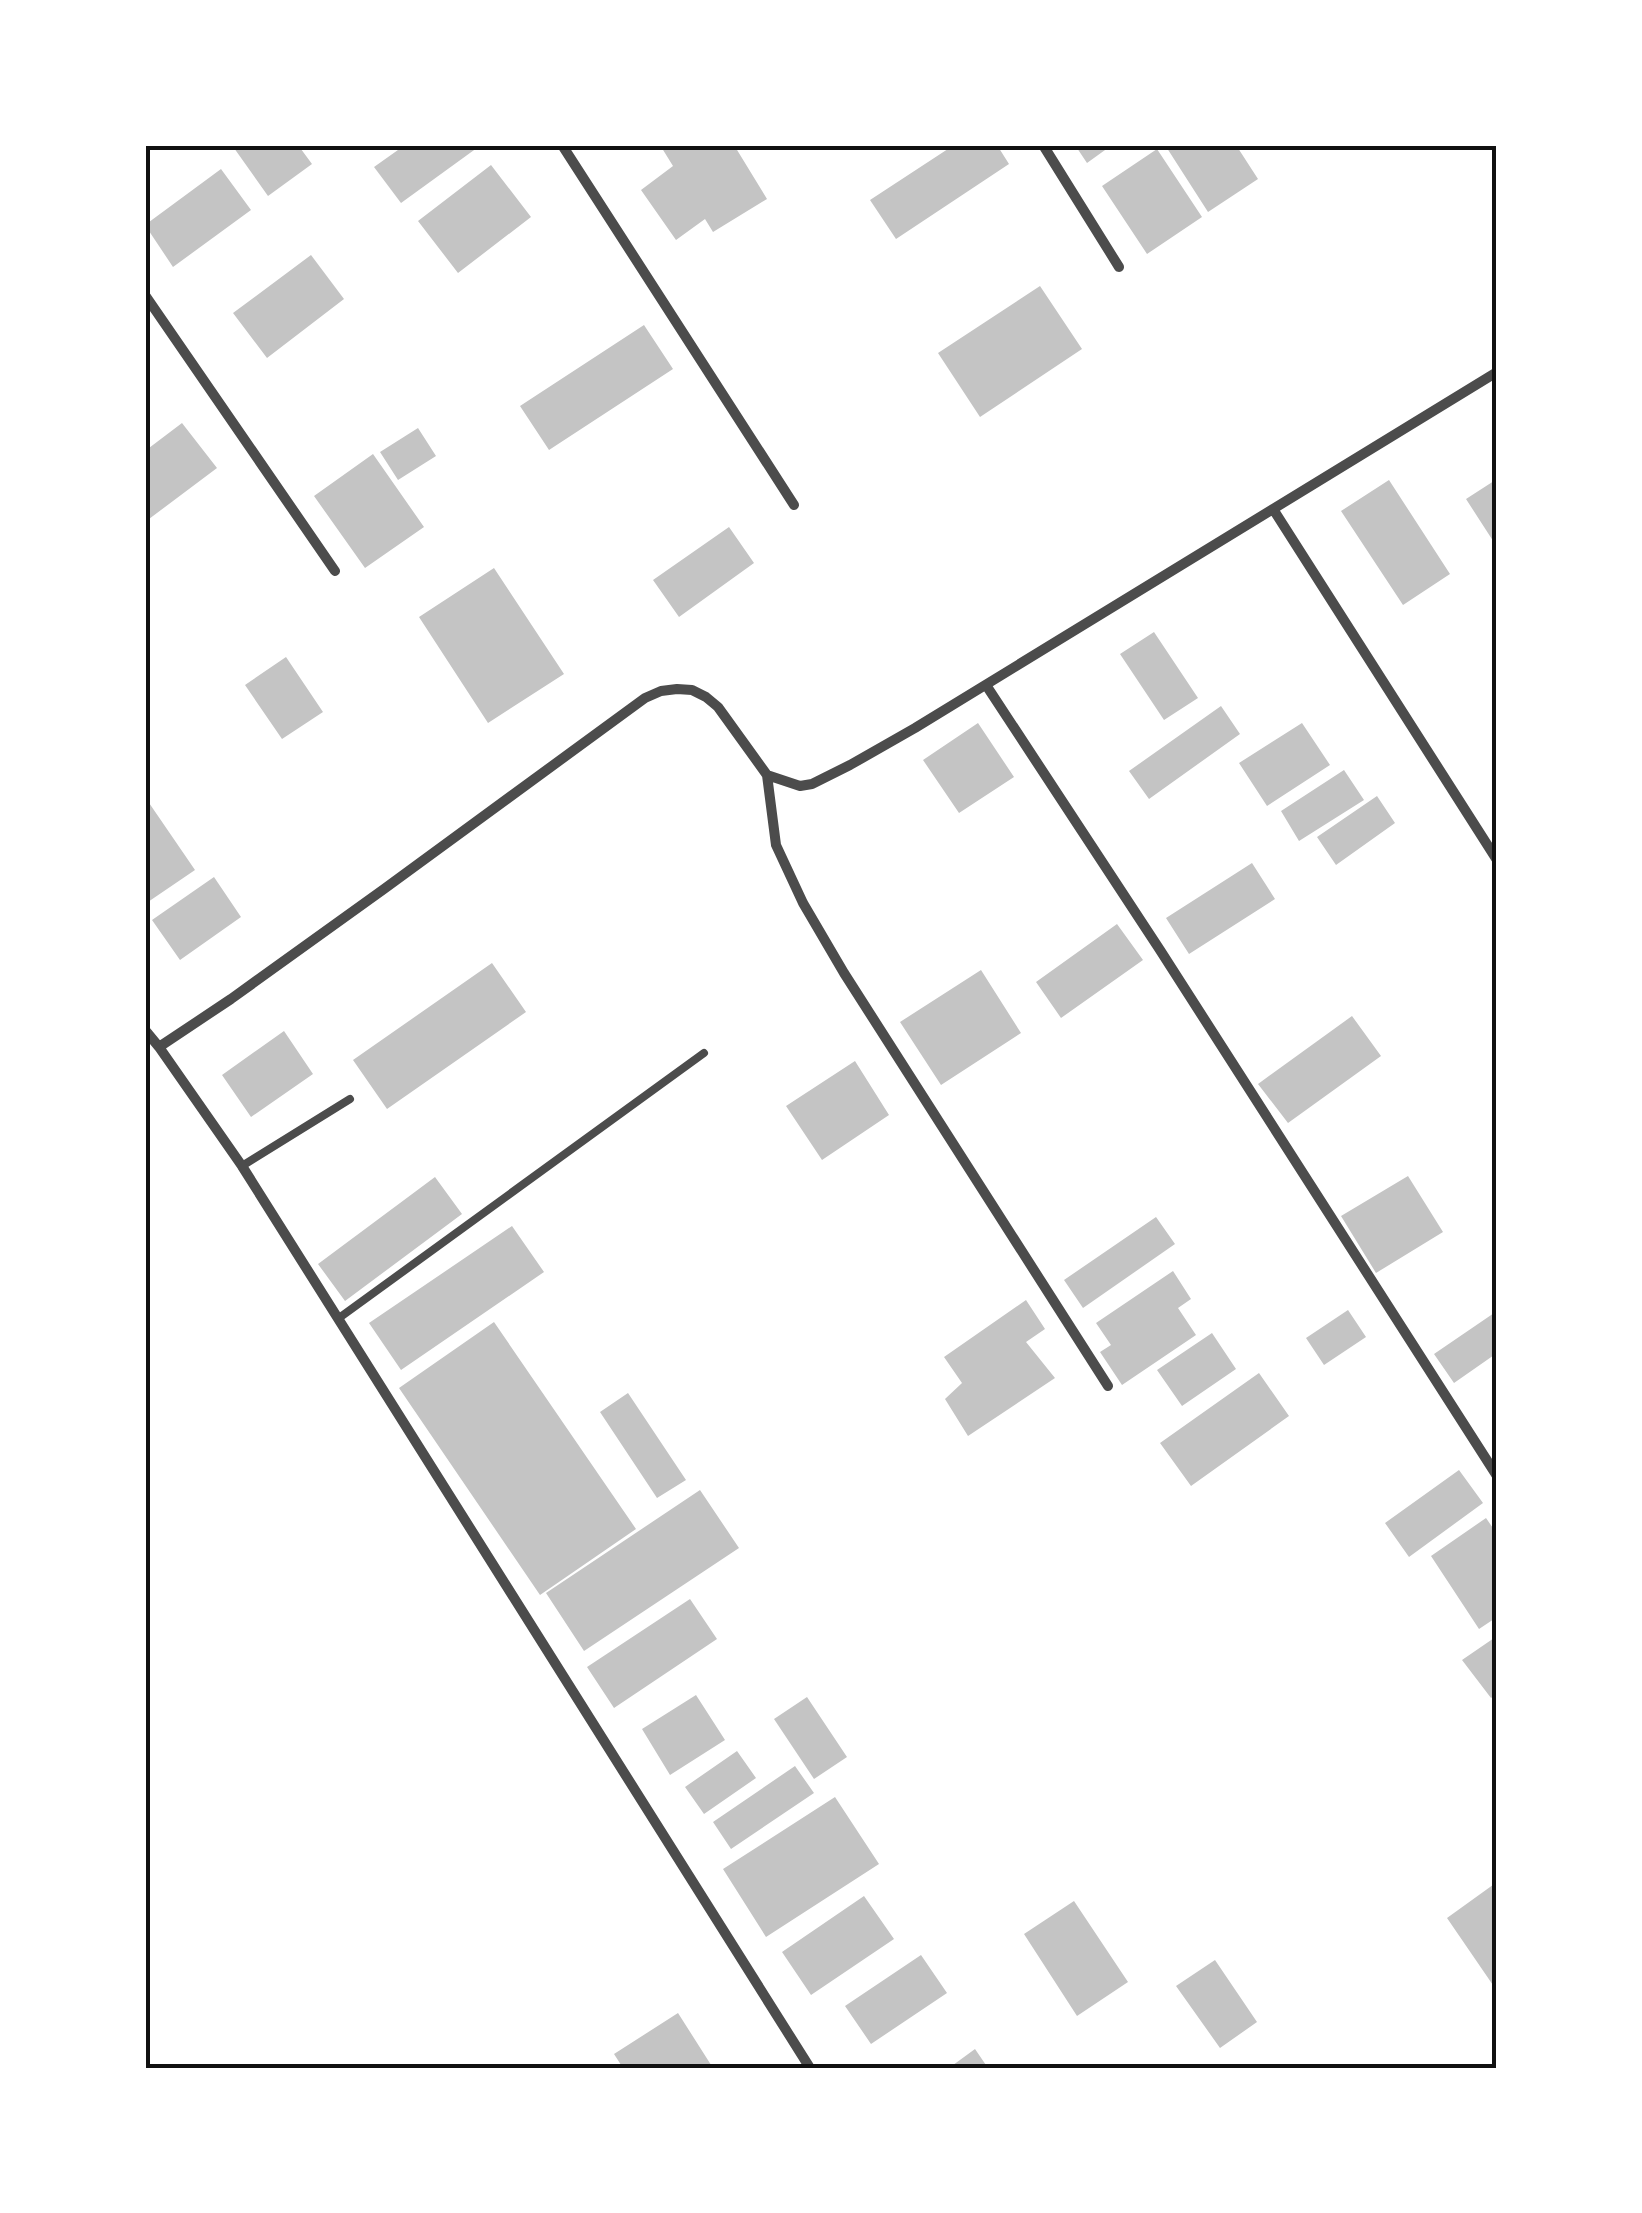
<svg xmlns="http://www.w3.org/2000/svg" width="1642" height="2213" font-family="'Titillium Web',sans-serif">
<rect width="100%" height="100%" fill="#fff"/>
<path fill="#c4c4c4" d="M239,145H298L312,164L268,196L234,148Z
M405,145H481L401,203L374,167Z
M660,145H734L767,199L713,232L705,219L676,240L641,190L673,166Z
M954,145H997L1009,164L896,239L870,200Z
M1075,145H1112L1087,163Z
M1165,145H1236L1258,179L1208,212Z
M1157,149L1202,217L1147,254L1102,186Z
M491,165L531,217L458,273L418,221Z
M221,169L251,210L173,267L145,225Z
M311,255L344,299L267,358L233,313Z
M1040,286L1082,349L980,417L938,353Z
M644,325L673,369L549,450L520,406Z
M182,423L217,468L145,522V451Z
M418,428L436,456L398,480L380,452Z
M373,454L424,527L365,568L314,496Z
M1497,479V547L1466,499Z
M1389,480L1450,574L1403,605L1341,511Z
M729,527L754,563L679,617L653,580Z
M494,568L564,674L488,723L419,617Z
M1154,632L1198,698L1164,720L1120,654Z
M286,657L323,712L282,739L245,685Z
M1221,706L1240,734L1149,799L1129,771Z
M978,723L1014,777L959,813L923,760Z
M1302,723L1330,765L1267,806L1239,763Z
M1344,770L1364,800L1299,841L1281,811Z
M1377,796L1395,823L1336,865L1317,837Z
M145,797L195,870L145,904Z
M1252,863L1275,899L1189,954L1166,918Z
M214,877L241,917L180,960L152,920Z
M1117,924L1143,960L1061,1018L1036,982Z
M492,963L526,1012L387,1109L353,1060Z
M981,970L1021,1033L941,1085L900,1022Z
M1352,1016L1381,1056L1288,1123L1258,1084Z
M284,1031L313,1074L251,1117L222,1075Z
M855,1061L889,1115L822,1160L786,1106Z
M1408,1176L1443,1232L1376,1273L1341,1216Z
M435,1177L462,1214L345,1301L318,1264Z
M1156,1217L1175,1244L1083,1308L1064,1280Z
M512,1226L544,1272L401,1370L369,1323Z
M1173,1271L1191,1299L1178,1308L1196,1335L1122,1385L1100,1352L1111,1345L1096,1323Z
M1026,1300L1045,1329L1026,1342L1055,1378L968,1436L945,1399L962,1383L944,1357Z
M1348,1310L1366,1337L1324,1365L1306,1338Z
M1497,1311V1353L1454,1383L1434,1354Z
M494,1322L636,1529L540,1595L399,1388Z
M1212,1333L1236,1369L1182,1406L1157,1370Z
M1259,1373L1289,1416L1191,1486L1160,1443Z
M628,1393L686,1480L657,1498L600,1412Z
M1459,1470L1483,1503L1409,1557L1385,1523Z
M700,1490L739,1548L584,1651L546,1593Z
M1486,1518L1497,1534V1617L1479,1629L1431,1556Z
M690,1599L717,1639L614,1708L587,1667Z
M1497,1636V1694L1491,1698L1462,1660Z
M696,1695L725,1740L670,1775L642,1729Z
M807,1697L847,1757L814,1779L774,1719Z
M737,1751L756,1778L704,1814L685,1787Z
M795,1766L814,1793L731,1849L713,1822Z
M835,1797L879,1864L766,1937L723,1869Z
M1497,1882V1991L1447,1918Z
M864,1896L894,1939L811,1995L782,1952Z
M1074,1901L1128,1982L1077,2016L1024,1934Z
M921,1955L947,1993L871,2044L845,2006Z
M1215,1960L1257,2022L1220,2048L1176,1986Z
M678,2013L713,2068H623L614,2054Z
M975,2049L988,2068H949Z"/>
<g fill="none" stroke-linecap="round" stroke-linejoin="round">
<path stroke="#4c4c4c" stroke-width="8" d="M242,1166L350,1099
M339,1318L704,1053"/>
<path stroke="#4c4c4c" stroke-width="10" d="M562,145L794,505
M1043,145L1119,267
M145,295L335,571
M1273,509L1497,860
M986,685L1160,950L1497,1476
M767,775L776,845L803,903L844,973L1108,1386
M145,1030L159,1047L231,999L384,889L645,698L661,691L677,689L692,690L706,697L718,707L767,775L800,786L812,784L850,765L915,728L1497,372
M159,1047L242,1166L810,2068"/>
</g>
<rect width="1642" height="2213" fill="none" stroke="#ffffff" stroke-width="295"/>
<rect x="148" y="148" width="1346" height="1918" fill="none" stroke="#111" stroke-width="4"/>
</svg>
